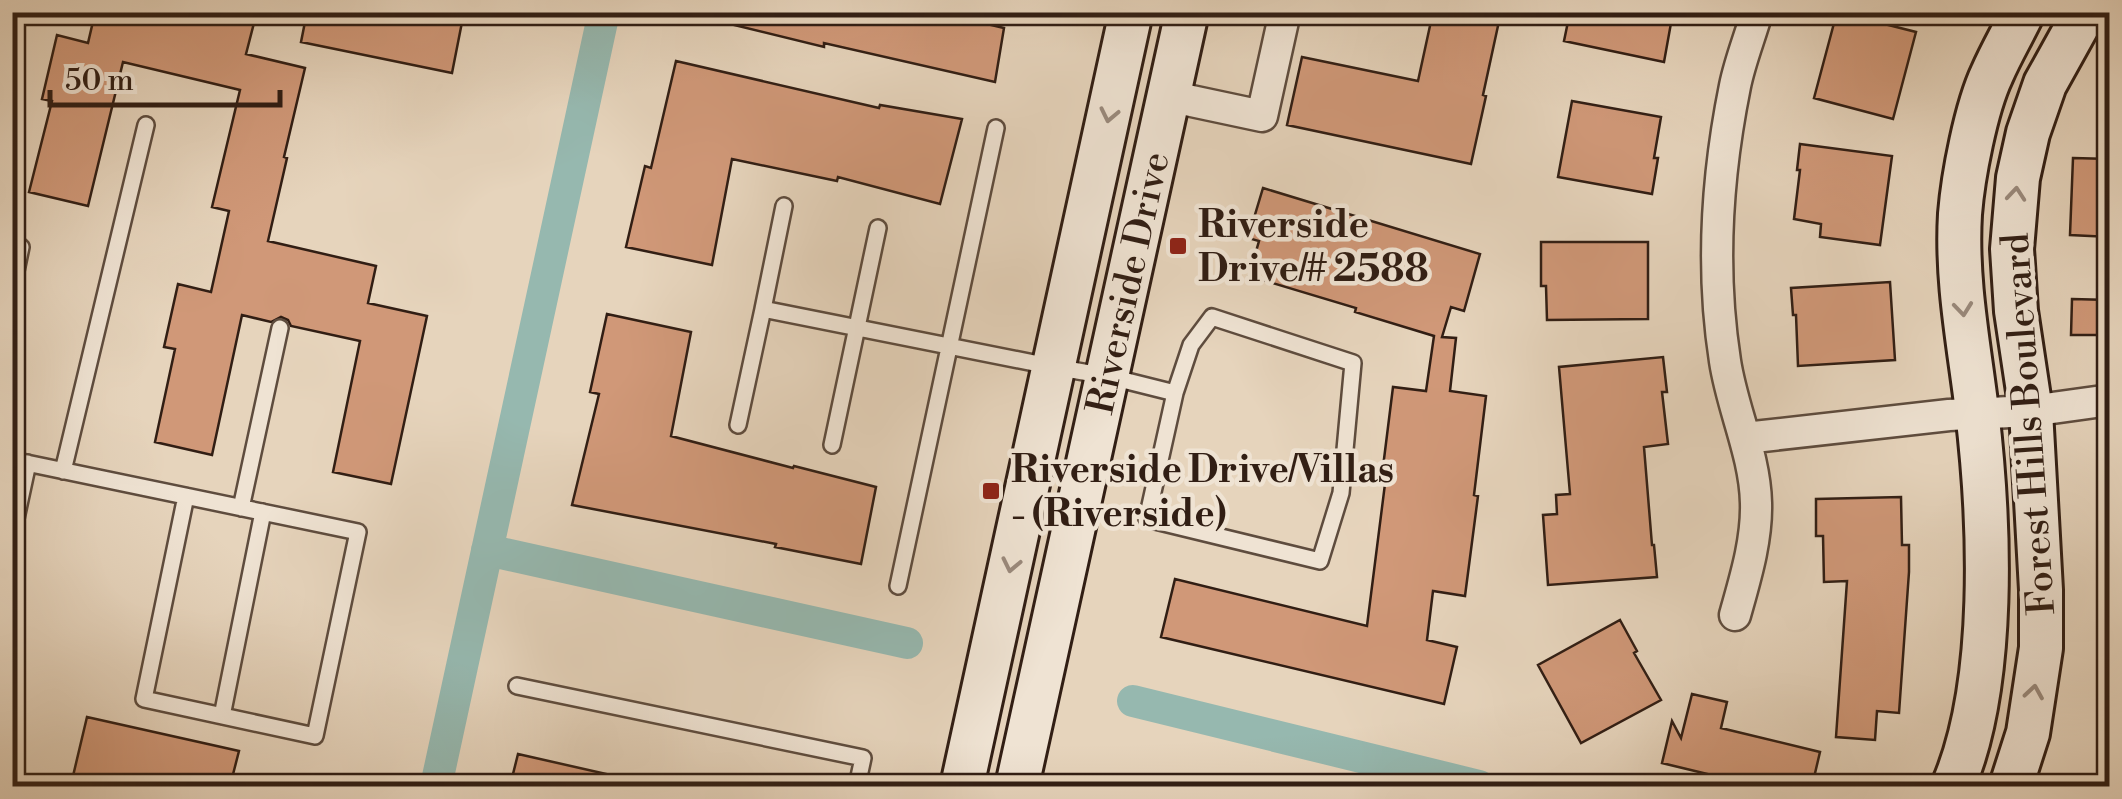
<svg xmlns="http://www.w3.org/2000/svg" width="2122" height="799" font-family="'Libre Bodoni',serif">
<rect width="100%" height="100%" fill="#e6d4bc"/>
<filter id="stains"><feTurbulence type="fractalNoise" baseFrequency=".002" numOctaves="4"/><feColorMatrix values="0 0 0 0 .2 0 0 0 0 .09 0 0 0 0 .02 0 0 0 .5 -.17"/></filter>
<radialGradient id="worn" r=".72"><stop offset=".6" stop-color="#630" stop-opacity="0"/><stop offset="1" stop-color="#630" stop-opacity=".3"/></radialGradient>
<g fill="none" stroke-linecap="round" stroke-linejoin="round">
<path stroke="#96b8af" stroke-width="32" d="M487,550L907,643
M1133,701L1479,786
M436,786L604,12"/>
</g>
<path fill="#d09878" stroke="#311e14" stroke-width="2.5" d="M229,12L255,19L246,54L305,68L284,157L287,158L268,241L376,266L368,303L427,316L391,484L333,472L360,341L291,326L288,320L281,317L271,322L242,315L212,455L155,442L175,349L164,347L178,284L211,292L229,211L212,207L240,90L123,62L88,206L29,192L52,101L42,99L57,35L88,43L95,13Z
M307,12H464L452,73L301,42Z
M723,12H936L1004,28L995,82L824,43V47L722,22Z
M1433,12H1501L1483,95L1486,96L1471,164L1287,125L1302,57L1418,81Z
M1570,12H1673L1664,62L1564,41Z
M1837,12L1916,32L1893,119L1814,98Z
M676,61L879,108L880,105L962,119L940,204L838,177L837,181L732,159L712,265L626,247L645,166L651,168Z
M1572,101L1661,117L1654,158H1658L1652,194L1558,177Z
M1800,144L1892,156L1880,245L1820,237L1821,224L1794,219L1800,170H1797Z
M2073,158L2110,159V237L2070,235Z
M1263,188L1480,254L1464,311L1451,307L1442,337L1456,338L1450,391L1486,396L1474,495L1478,496L1465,596L1433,591L1427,640L1457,647L1444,704L1161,637L1175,579L1367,626L1386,476L1382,475L1393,387L1426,391L1434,336L1355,312L1356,308L1249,276L1259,241L1248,238Z
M1541,242H1648V319L1547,320L1546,286H1541Z
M1890,282L1895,360L1798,366L1796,315H1793L1791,288Z
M2072,299L2110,300V335H2071Z
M607,314L691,332L671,436L793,468L794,466L876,487L861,564L775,547L776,544L572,505L599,394L590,392Z
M1663,357L1667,392H1662L1668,444L1644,447L1652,545H1654L1657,577L1548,585L1543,515L1557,514L1556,495L1570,494L1559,367Z
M1901,497L1902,545H1909V572L1899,713L1877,711L1875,740L1836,737L1847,581L1824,582L1823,536H1816V499Z
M1620,620L1637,651L1634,653L1661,700L1581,743L1538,665Z
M1692,694L1727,702L1721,728L1820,752L1812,786H1757L1662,763L1672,721L1681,738Z
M87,717L239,751L230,786H115L73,776Z
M518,754L615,776L614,786H510Z"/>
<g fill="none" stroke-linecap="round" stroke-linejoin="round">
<defs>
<path id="lane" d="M784,206L763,309L1054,367L1107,376L1175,393L1147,519L1320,561L1341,493L1353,363L1212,317L1191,345L1175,393
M12,290L21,247
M738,425L763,309
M832,445L878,228
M12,460L358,532L315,736L144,699L186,496
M63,471L146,125
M241,508L280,328
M12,537L28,463
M898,586L996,128
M517,686L863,758L857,786
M222,716L263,512"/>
<path id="street" d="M1168,96L1262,116L1285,12
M1745,438L1949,415L2031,411L2110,400
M1735,615C1745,579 1757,541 1756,503C1755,455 1732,408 1725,361C1711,271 1717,175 1735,86C1740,61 1750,37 1757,12"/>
<g id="secondary">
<path d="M962,786L1131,12"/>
<path id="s1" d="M1017,786L1187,12"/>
<path d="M1953,786C1997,684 1990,521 1977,411C1969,345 1956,281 1960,214C1963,176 1976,108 1992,74C2001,53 2013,33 2023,12"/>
<path d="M2011,786L2028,733L2041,648V590L2031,411L2016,311L2012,249L2018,178L2028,133L2045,84L2085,12"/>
</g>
</defs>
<use href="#lane" stroke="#5e4c3e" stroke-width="20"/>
<use href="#street" stroke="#5e4c3e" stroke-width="35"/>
<use href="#secondary" stroke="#311e14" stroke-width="48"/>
<use href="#lane" stroke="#efe3d3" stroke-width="15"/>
<use href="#street" stroke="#efe3d3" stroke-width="30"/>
<use href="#secondary" stroke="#efe3d3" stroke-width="42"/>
</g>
<defs><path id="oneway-chevron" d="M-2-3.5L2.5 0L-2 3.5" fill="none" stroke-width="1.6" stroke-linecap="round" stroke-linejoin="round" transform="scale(2.5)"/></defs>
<g stroke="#9a8a7d">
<use href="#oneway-chevron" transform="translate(1109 115) rotate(102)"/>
<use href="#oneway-chevron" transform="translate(2016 194) rotate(-85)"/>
<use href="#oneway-chevron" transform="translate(1963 309) rotate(84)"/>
<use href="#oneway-chevron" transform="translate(1011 565) rotate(102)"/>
<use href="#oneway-chevron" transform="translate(2034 692) rotate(-81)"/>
</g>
<g fill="#8f2418" stroke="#efe3d3" stroke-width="4">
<rect x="1168" y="236" width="20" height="20" rx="5"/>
<rect x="981" y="481" width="20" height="20" rx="5"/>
</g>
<g text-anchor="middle" stroke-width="9" stroke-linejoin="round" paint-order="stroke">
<g font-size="38" font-weight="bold" fill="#311e14" stroke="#efe3d3" text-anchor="start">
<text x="1198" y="237">Riverside<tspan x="1198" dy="44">Drive/# 2588</tspan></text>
<text x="1011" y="482">Riverside Drive/Villas<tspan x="1011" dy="44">- (Riverside)</tspan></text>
</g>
<g font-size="38" fill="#311e14" stroke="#efe3d3">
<text dy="13" stroke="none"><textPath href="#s1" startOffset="515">Riverside Drive</textPath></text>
<text transform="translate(2028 424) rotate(-94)" y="13">Forest Hills Boulevard</text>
</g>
</g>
<rect width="2122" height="799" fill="none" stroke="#e6d4bc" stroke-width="50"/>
<rect x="15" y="15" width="2092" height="769" fill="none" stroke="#311e14" stroke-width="5"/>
<rect x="25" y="25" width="2072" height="749" fill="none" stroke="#311e14" stroke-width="2.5"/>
<path d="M50 90v15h230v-15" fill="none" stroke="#311e14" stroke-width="5"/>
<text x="65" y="90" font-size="30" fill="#311e14" stroke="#efe3d3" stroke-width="8" paint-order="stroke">50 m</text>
<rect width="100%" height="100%" filter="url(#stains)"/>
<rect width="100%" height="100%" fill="url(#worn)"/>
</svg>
